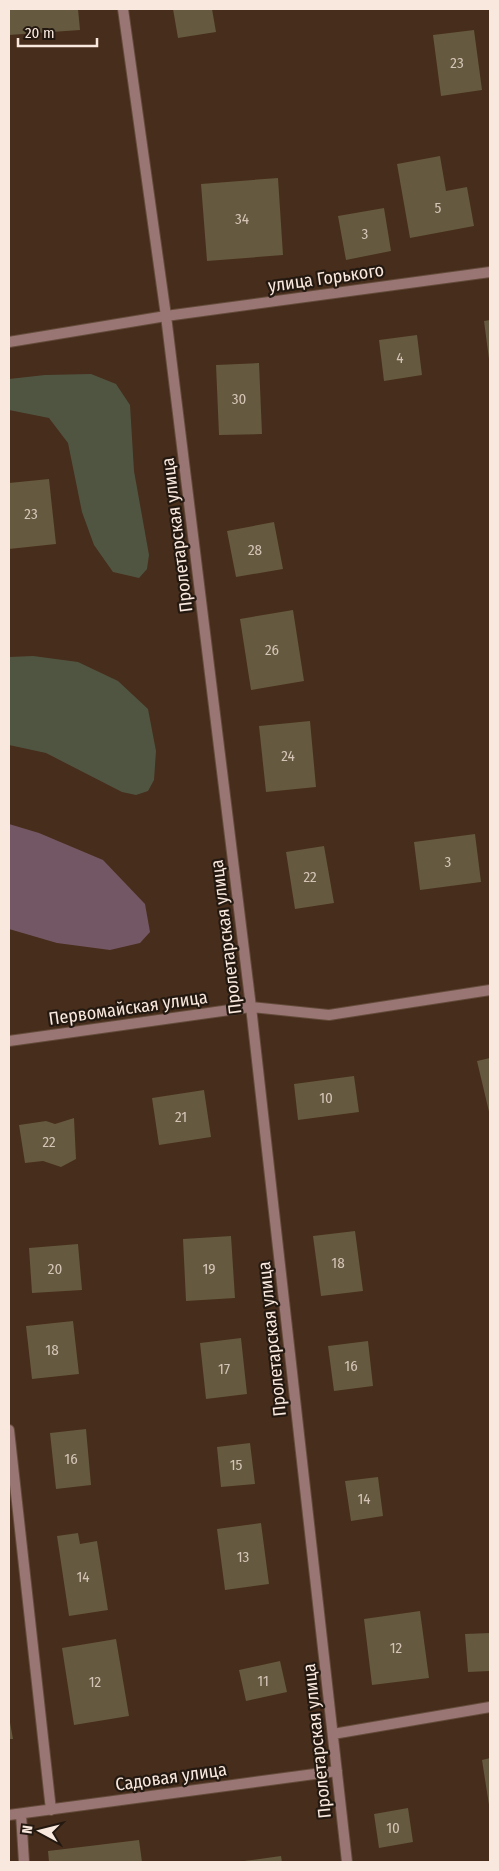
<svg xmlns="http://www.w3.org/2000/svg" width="499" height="1871" font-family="'Fira Sans Condensed',sans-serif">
<rect width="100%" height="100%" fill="#472d1b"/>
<path fill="#505542" d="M91,374L116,384L130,405L134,471L149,555L147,569L139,578L113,572L94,545L82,512L68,443L49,418L9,410V379L45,375Z
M33,656L78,662L118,681L148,709L156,751L154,780L148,791L136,795L122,792L46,753L9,745V657Z"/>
<path fill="#745764" d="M9,824L39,833L103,860L145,904L150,932L140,943L110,950L57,943L9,929Z"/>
<path fill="#65593f" d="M9,9H78L80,30L9,35Z
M173,9H212L216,32L178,38Z
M474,30L482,90L441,96L433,35Z
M440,156L446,191L467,187L474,226L410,238L397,164Z
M278,178L283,255L207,261L201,184Z
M384,208L391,251L346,260L338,216Z
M490,320V359H489L484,321Z
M417,335L422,375L384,381L379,340Z
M259,363L262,434L219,435L216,365Z
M49,479L56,544L9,549V483Z
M274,522L283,569L236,577L227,531Z
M293,610L304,681L251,690L240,619Z
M310,721L316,787L266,792L259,726Z
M475,834L481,882L420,890L414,842Z
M324,846L334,903L295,909L286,852Z
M490,1058V1116L477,1061Z
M354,1076L359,1112L298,1120L294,1084Z
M204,1090L211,1137L159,1145L152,1098Z
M74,1118L76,1159L61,1167L43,1161L25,1163L19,1125L46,1121L55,1124Z
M355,1231L363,1291L321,1296L313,1236Z
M231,1236L235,1298L186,1301L183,1239Z
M78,1244L82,1290L32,1293L29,1248Z
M73,1321L79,1374L32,1379L26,1326Z
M241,1338L247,1394L206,1399L200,1343Z
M368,1341L373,1386L334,1391L328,1346Z
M86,1429L91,1485L56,1489L50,1433Z
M250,1443L255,1484L221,1487L217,1447Z
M378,1477L383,1516L351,1521L345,1481Z
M261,1523L269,1584L225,1590L217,1529Z
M78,1533L80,1544L97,1541L108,1610L69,1616L57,1536Z
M420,1611L429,1678L372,1685L364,1619Z
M490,1633V1671L468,1672L465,1634Z
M116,1639L129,1716L74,1725L62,1648Z
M280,1661L287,1692L246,1701L239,1670Z
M9,1717L13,1739H9Z
M490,1758V1805H489L482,1760Z
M408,1808L413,1842L379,1848L374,1814Z
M139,1840L142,1862H49L48,1851Z
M281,1856L282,1862H244V1861Z"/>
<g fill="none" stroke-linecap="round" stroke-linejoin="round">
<defs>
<path id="lane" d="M9,342L166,316"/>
<path id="street" d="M123,9L166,316L251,1007L347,1862
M166,316L490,272
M9,1041L251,1007L329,1015L490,990
M9,1430L51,1810
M333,1734L490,1707
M21,1814L24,1862
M9,1815L337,1771"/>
</defs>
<use href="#lane" stroke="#634b3a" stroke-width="12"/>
<use href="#street" stroke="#634b3a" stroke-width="12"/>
<use href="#lane" stroke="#997573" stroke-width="10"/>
<use href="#street" stroke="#997573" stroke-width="10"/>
</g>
<g text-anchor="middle" stroke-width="4.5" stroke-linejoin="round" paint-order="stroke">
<g font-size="15" fill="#d4c4b6">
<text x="457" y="68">23</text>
<text x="438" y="213">5</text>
<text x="242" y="224">34</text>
<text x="365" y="239">3</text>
<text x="400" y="363">4</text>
<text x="239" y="404">30</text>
<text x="31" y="519">23</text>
<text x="255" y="555">28</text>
<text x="272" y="655">26</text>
<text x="288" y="761">24</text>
<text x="448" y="867">3</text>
<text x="310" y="882">22</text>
<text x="326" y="1103">10</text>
<text x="181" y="1122">21</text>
<text x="49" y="1147">22</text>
<text x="338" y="1268">18</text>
<text x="55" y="1274">20</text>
<text x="209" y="1274">19</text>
<text x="52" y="1355">18</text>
<text x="351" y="1371">16</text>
<text x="224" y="1374">17</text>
<text x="71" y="1464">16</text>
<text x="236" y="1470">15</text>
<text x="364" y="1504">14</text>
<text x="243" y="1562">13</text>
<text x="83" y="1582">14</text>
<text x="396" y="1653">12</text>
<text x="263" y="1686">11</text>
<text x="95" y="1687">12</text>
<text x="393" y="1833">10</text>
</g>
<g font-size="18" fill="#f9e8dd" stroke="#241911">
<text transform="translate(326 278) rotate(-8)" y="6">улица Горького</text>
<text transform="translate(177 535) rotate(-97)" y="6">Пролетарская улица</text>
<text transform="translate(226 937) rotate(-97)" y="6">Пролетарская улица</text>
<text transform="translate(128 1008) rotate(-8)" y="6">Первомайская улица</text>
<text transform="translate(272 1339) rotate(-96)" y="6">Пролетарская улица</text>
<text transform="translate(317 1741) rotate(-96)" y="6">Пролетарская улица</text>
<text transform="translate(171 1777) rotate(-8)" y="6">Садовая улица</text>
</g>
</g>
<rect width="499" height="1871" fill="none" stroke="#f9e8dd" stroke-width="20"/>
<g transform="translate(40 1831) rotate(277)" stroke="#241911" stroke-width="4" paint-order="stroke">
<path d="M0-4L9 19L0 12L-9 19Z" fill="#f9e8dd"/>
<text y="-8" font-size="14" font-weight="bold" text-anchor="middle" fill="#f9e8dd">N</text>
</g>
<path d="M18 38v8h79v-8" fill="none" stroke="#f9e8dd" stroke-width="2.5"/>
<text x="25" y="38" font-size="15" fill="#f9e8dd" stroke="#241911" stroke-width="4" paint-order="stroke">20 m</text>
</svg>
